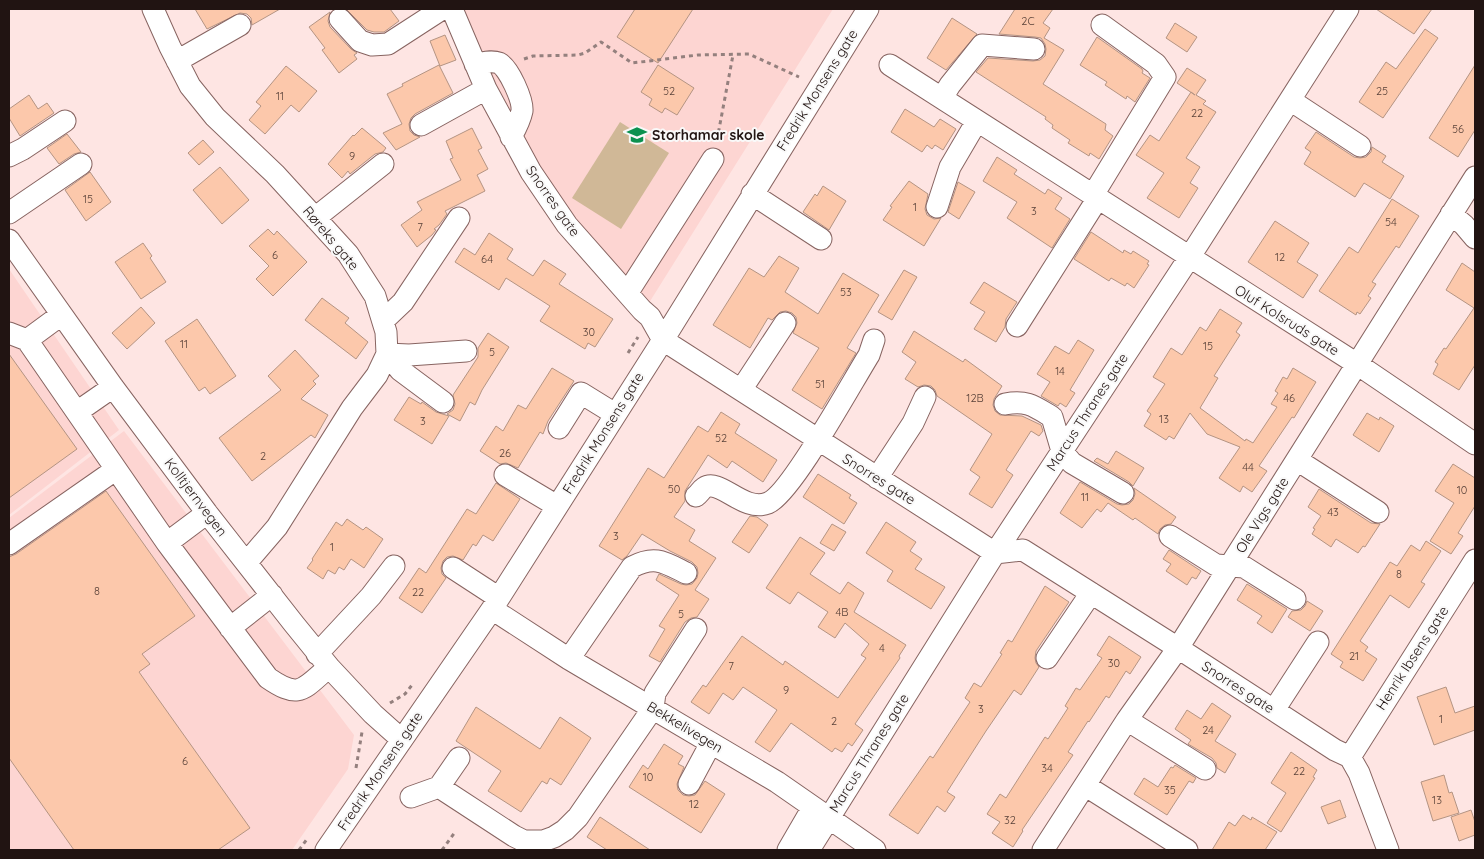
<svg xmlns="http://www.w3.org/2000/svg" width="1484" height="859" font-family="Quicksand,sans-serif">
<rect width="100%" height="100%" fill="#fee5e3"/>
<path fill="#fdd5d2" d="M462,9H833L647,306L614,271L535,166L504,105Z
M9,269L119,430L9,515Z
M124,431L354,735L348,769L292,850H9V518Z"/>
<path fill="#d0b897" d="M620,122L669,153L621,229L572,198Z"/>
<path fill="#fcc8ab" stroke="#b49483" d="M195,9H280L252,25L251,18L247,14L240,13L207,29Z
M346,9H390L399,21L384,32H374L367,30Z
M635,9H693L658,63L617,37Z
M1015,9H1053L1043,23L1050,28L1044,38L1064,50L1043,84L1106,124L1105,130L1113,136L1099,159L1090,153L1089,156L1068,143L1070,140L1052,128L1053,125L1045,119L1046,117L976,72L988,58L1033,61L1040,60L1045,56L1046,49L1045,44L1041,38L1035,37L999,34Z
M1376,9H1432L1414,34Z
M330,12L328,21L330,27L351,49L357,53L354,55L357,59L339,73L322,50L325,48L309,27Z
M952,18L977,34L946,70L927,58Z
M1175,23L1197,37L1187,52L1166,38Z
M1425,29L1438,38L1383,118L1359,102L1386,62L1396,69Z
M445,35L456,60L440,66L430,41Z
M1097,37L1142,69L1143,71L1142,73L1150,78L1135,102L1127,96L1126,99L1105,85L1107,82L1080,65Z
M439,65L453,93L415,114L411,118L409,124L410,131L414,135L420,137L396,150L383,133L402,124L387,94L403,86L402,84Z
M658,65L694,88L677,115L665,108L662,113L649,105L652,99L641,92Z
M1475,65V130L1458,157L1429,138Z
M286,66L317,91L299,112L291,105L265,134L249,120L261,106L256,102Z
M1187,68L1206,80L1196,95L1206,101L1203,104L1216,112L1186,158L1200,167L1190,183L1198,188L1179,218L1147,198L1164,173L1136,155L1150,135L1159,141L1191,92L1195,95L1177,83Z
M29,95L38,109L47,103L54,113L20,136L9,118V109Z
M905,109L934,127L940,119L956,129L943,150L935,145L932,149L927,145L922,152L891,132Z
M362,128L386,148L383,152L375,154L350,174L348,171L342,178L328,164L353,135L354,136Z
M472,128L482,148L478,150L488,169L477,175L485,191L445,211L447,214L439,225L434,229L436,230L432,235L417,247L401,225L422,210L417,202L461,180L450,159L453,158L446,141Z
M1316,132L1354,157L1360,158L1366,157L1371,152L1372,147L1386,156L1382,162L1404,176L1390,199L1364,183L1355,197L1304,164L1311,152L1305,148Z
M67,134L81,152L74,154L59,164L47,148Z
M203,140L214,152L199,165L188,153Z
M997,157L1017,170L1014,174L1045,194L1048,189L1062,198L1055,209L1070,219L1052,248L1007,218L1017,202L983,181Z
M220,167L249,200L222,224L193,190Z
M90,172L111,202L86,221L65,190Z
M909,181L928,194L925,209L927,215L934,219L941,218L924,246L883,220L892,207L890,206Z
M958,182L975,192L959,219L948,212Z
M823,186L846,201L829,230L803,212L815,194L817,196Z
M1392,199L1419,216L1399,248L1396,246L1372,282L1376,284L1368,296L1371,298L1360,314L1357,312L1356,315L1319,291L1349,247L1358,253Z
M1275,221L1309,243L1297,262L1318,275L1303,298L1248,262Z
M268,229L274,235L277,231L307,262L273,296L256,279L269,266L249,246Z
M1091,232L1123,253L1124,250L1131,254L1133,251L1149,261L1147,264L1149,265L1134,288L1127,283L1125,286L1111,278L1109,281L1074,259Z
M489,233L513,249L507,259L533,276L544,260L566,274L559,284L613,319L595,347L588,343L585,349L540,321L550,306L506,278L499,290L455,262L464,248L475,255Z
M143,243L152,256L150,258L166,282L141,299L115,262Z
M779,256L799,268L785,292L818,314L843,273L879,295L847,348L856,353L822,409L792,390L819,348L793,333L797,323L796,317L792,313L786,311L780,312L772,320L768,318L750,348L713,325L749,268L764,277Z
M1462,263L1475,272V365L1459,390L1433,374L1438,364L1435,362L1444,348L1446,349L1474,308L1446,290Z
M904,270L917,277L892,320L878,312Z
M984,282L1017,302L1006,319L1005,327L996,342L974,329L985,312L970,303Z
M322,298L349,318L345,323L368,342L356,359L305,320Z
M141,307L155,323L127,349L112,333Z
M1220,309L1242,323L1236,332L1240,335L1214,376L1218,378L1200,408L1245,441L1246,439L1253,443L1277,407L1271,404L1278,393L1275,391L1283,377L1287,379L1293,368L1316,382L1294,418L1292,417L1259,466L1267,471L1252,492L1243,486L1240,492L1219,478L1240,447L1207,434L1190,413L1174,439L1169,436L1166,440L1144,426L1151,414L1147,411L1165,384L1153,377L1171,348L1182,355L1200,327L1206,331Z
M197,319L236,376L210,394L205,387L199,391L165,341Z
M914,331L963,362L965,359L1002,386L994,399L993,405L995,411L1000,415L1022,416L1041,425L1043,431L1039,436L1031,431L1006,470L1013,475L992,508L969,494L980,477L970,470L992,434L937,396L935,390L931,386L924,385L918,387L905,379L916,362L902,352Z
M488,333L509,347L482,390L475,405L470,402L460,421L447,414L453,410L455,404L453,395L478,357V348Z
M1078,340L1094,350L1070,390L1075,393L1066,407L1060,403L1058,406L1041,396L1050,382L1037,374L1055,346L1069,354Z
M295,350L319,376L313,381L316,384L301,399L328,415L315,438L311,435L252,481L219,438L281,390L268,376Z
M9,354L77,449L9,498Z
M552,368L574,381L548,421L543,434L540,432L518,468L506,463L500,464L480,451L496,426L503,431L518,405L526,409Z
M409,397L421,404L422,402L436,412L449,416L432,444L394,420Z
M721,412L740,424L735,433L777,460L763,482L732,461L727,468L708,455L685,491V501L674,517L695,530L689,541L716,558L695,590L709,599L697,617L691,618L685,622L660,662L649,656L665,629L659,626L679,595L656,580L659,574L681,584L686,585L692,584L697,578L698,573L697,567L692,562L670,551L642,534L627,556L622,560L599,546L648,468L664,478L698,426L708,432Z
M1367,413L1379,420L1380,417L1394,426L1379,452L1353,435Z
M1116,451L1144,468L1133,486L1129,482L1094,461L1097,458L1108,464Z
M1453,464L1475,478V506L1458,533L1463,536L1451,554L1430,541L1454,503L1435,491Z
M818,474L851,495L849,498L857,503L844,524L803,497Z
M1080,482L1117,504L1122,505L1129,504L1133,500L1135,494L1134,488L1176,517L1171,524L1165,525L1160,529L1158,534L1135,518L1133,520L1108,503L1101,512L1097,509L1082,528L1060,513Z
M496,483L520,499L493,541L483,535L476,546L473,544L463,560L453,556L447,557L443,561L441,568L442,574L446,578L422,613L399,598L419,568L426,573L467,509L476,514Z
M1319,489L1371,523L1380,524L1365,547L1363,546L1358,553L1336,539L1331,547L1312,534L1315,529L1313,528L1321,516L1308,507Z
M106,491L195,616L142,654L150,664L139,672L250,828L218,850H74L9,758V557L16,554Z
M750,516L757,517L768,525L749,553L732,542Z
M347,519L363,530L366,527L383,539L364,568L351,559L344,570L339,567L335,574L328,570L323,579L307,568L313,560L312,559L336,522L342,526Z
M886,522L916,542L910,551L922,559L915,569L945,587L931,609L887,581L893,571L866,553Z
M832,524L846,532L834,551L820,543Z
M800,537L825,553L810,574L840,594L848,582L864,593L854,612L906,645L899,656L900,658L855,724L863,730L852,746L848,743L842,752L835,748L832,752L791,723L770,752L755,742L777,710L743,687L733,700L723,693L709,714L691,702L703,685L706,687L742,636L783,665L785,661L838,698L866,658L861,655L869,644L845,623L835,638L818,627L828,612L798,592L790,604L766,588Z
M1426,541L1441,551L1421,582L1425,584L1409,608L1390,595L1360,641L1368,647L1365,651L1377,659L1363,681L1340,667L1343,662L1331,654L1390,562L1397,566L1411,545L1420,551Z
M1169,550L1201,571L1196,579L1192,577L1187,585L1166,571L1171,564L1163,559Z
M1247,584L1287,609L1272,633L1257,623L1262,616L1237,600Z
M1045,586L1069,602L1036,651L1035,658L1036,663L1039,667L1021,695L1014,690L986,731L947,792L955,797L945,812L937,806L918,834L889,815L930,756L933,758L970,702L965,698L974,683L981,687L1002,654L1000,653L1008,640L1012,642Z
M1307,601L1323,611L1310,631L1288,617L1292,611L1301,610L1305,606Z
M1109,636L1141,657L1130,674L1126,671L1109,698L1106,696L1089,722L1088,721L1068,752L1073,755L1022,830L1023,831L1013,847L992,833L1000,822L987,814L1000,794L1006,798L1045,737L1048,739L1068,708L1065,706L1076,688L1080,690L1102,658L1097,655Z
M1446,687L1455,713L1475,706V730L1434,745L1417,697Z
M1212,703L1231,716L1215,741L1236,754L1225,773L1217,768L1216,763L1212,758L1188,744L1191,740L1175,729L1187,710L1201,719Z
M476,707L540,749L560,717L591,738L561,785L550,778L547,784L542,781L521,812L488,791L501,771L456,741Z
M664,744L683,756L678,764L684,767L677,784L678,790L683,795L689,796L695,795L705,781L725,794L701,833L629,787L643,765L648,769Z
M1291,752L1317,770L1313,777L1315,778L1281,832L1267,823L1286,793L1271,783Z
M1175,765L1196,778L1193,783L1189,781L1167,815L1134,794L1144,778L1158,787L1171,767L1173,768Z
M1444,775L1449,793L1452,792L1459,813L1433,821L1421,782Z
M1340,800L1346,817L1328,824L1321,807Z
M1471,810L1475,822V835L1459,841L1451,817Z
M1243,815L1251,820L1252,817L1277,832L1265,850H1212L1229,822L1235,826Z
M600,817L650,850H607L587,837Z"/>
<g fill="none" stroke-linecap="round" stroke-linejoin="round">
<defs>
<path id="minor" d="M153,9L170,47L190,86L215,117L275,174L348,254L375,296L386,332L387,354L377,375L352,408L277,527L247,562
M452,9L486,89L531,172L567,225L642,310L650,317L663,340L995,553L1023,550L1178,648L1335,750L1350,757L1359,773L1388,850
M340,19L360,41L372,45L388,44L442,9
M177,61L240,25
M475,64C483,63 491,60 499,63C509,68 523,100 522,111C520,121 516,128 511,137
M890,65L1357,364L1475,444
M942,98L950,85L982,45L1034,49
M1290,100L1360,146
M421,125L486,89
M9,156L23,149L65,121
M752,194L821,239
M1093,195L1165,77L1156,64L1102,25
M937,207L950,167L977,121
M9,213L81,164
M1451,214L1464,225L1475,238
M315,218L383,164
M9,240L113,387L207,513L294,624L329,667L373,714L401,739
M628,292L713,159
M383,321L403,302L459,218
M1017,326L1098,198
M9,333L27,340L167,543L268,678C300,700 303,689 329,667
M27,340L61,315
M741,390L785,323
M443,402L400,370L387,354L409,355L466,351
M1005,404C1027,400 1034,406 1052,417L1062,451L1072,463L1123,493
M77,412L113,387
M559,428L581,393L615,414
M1297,460L1378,512
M505,475L557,506
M877,478L913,423L925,397
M696,496C699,494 701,490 704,488C720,477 743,513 768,503C791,494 852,382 869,355L874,340
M1170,536L1216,565L1244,567L1295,599
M167,543L207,513
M9,544L115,470
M453,568L499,598
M492,609L569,659L777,782L875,850
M230,628L272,595
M317,654L371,596L394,566
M1047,658L1091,593
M569,659L632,567C655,555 664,562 686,573
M1274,710L1318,642
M1127,720L1205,769
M1350,757L1475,560
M689,784L711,743
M1086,786L1187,850
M439,787L514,836L524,841H543L554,837L565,830L578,817L653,708L655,693L696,629
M411,797L439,787L459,758
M326,850L492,609L663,340L868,9
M788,850L813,807
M809,850L995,553L1189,258L1348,9
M1043,850L1127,720L1178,648L1475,177"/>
</defs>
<use href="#minor" stroke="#876461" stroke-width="23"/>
<path stroke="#94807e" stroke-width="3" stroke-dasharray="4 4" stroke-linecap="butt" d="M524,59L533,56L578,55L585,53L601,42L632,63L698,55L749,54L799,77
M717,140L733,55
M628,353L638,337
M390,703L405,694L412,685
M356,768L362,732
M299,850L307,839
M442,850L455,832"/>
<use href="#minor" stroke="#fff" stroke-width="21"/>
</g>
<defs>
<symbol id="school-bare" viewBox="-9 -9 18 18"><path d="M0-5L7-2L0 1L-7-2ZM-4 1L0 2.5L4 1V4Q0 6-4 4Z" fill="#0b914f" stroke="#f9f9f9" stroke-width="2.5" paint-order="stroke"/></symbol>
</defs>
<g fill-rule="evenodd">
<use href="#school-bare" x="623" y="121" width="28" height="28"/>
</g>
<g text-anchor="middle" stroke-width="4" stroke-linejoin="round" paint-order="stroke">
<g font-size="11" fill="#584138">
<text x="1028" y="25">2C</text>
<text x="669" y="95">52</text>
<text x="1382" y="95">25</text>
<text x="280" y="100">11</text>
<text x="1197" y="117">22</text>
<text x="1458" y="133">56</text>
<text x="352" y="160">9</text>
<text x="88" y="203">15</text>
<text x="915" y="211">1</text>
<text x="1034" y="215">3</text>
<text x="1391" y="226">54</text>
<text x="420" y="231">7</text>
<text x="275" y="259">6</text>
<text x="1280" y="261">12</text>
<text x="487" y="263">64</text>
<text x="846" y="296">53</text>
<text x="589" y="336">30</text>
<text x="184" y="348">11</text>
<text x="1208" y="350">15</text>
<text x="492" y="356">5</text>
<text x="1060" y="375">14</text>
<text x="820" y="388">51</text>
<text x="975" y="402">12B</text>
<text x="1289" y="402">46</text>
<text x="1164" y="423">13</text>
<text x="423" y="425">3</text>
<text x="721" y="442">52</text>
<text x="505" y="457">26</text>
<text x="263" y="460">2</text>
<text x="1248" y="471">44</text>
<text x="674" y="493">50</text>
<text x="1462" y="494">10</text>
<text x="1085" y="501">11</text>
<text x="1333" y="516">43</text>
<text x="616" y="540">3</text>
<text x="332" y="551">1</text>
<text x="1399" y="578">8</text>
<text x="97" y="595">8</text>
<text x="418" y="596">22</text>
<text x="842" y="616">4B</text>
<text x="681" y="618">5</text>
<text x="882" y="652">4</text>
<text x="1354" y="660">21</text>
<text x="1114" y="667">30</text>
<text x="731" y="670">7</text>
<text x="786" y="694">9</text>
<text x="981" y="713">3</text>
<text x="1441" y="723">1</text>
<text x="834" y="725">2</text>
<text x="1208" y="734">24</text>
<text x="185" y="765">6</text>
<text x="1047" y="772">34</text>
<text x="1299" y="775">22</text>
<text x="648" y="781">10</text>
<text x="1170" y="794">35</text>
<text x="1437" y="804">13</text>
<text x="694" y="808">12</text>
<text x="1010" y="824">32</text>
</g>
<g font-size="14" fill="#211412" stroke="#f9f9f9">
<text transform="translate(817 90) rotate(-58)" y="5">Fredrik Monsens gate</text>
<text transform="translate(553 201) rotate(55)" y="5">Snorres gate</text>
<text transform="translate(331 238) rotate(50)" y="5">Røreks gate</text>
<text transform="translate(1287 320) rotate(32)" y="5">Oluf Kolsruds gate</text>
<text transform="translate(1087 412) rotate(-57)" y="5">Marcus Thranes gate</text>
<text transform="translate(603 433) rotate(-58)" y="5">Fredrik Monsens gate</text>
<text transform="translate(879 479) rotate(32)" y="5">Snorres gate</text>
<text transform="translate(196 497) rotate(53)" y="5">Kolltjernvegen</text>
<text transform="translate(1262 515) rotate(-58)" y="5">Ole Vigs gate</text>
<text transform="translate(1412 658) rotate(-57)" y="5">Henrik Ibsens gate</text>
<text transform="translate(1238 687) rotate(33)" y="5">Snorres gate</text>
<text transform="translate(685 727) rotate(31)" y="5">Bekkelivegen</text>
<text transform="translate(869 753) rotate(-58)" y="5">Marcus Thranes gate</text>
<text transform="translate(380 771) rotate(-56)" y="5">Fredrik Monsens gate</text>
</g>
<g font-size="14" font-weight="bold" fill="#211412" stroke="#f9f9f9" text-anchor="start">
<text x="652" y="140">Storhamar skole</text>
</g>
</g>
<rect width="1484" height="859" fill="none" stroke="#211412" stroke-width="20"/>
</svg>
